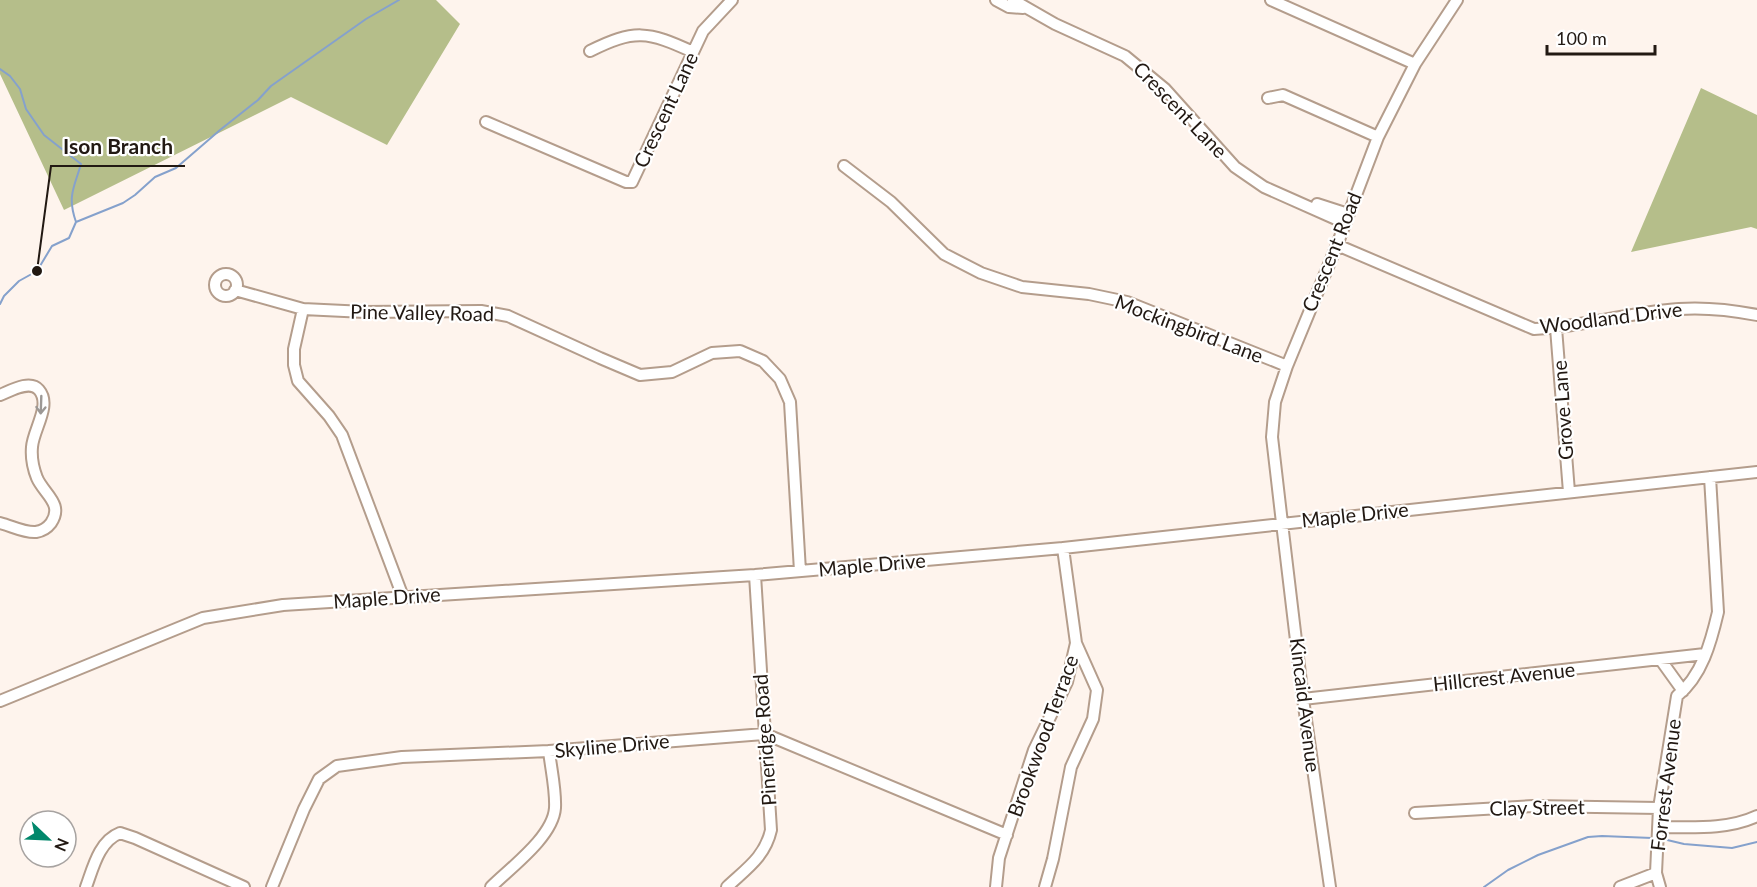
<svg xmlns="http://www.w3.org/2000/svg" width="1757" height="887" font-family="Lato,sans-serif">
<rect width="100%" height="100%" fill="#fef4ed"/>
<path fill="#b5be8a" d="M0,0H436L460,24L387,145L291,97L64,210L0,74Z
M1701,88L1757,115V229L1751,227L1631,252Z"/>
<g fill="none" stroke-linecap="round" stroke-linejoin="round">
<path stroke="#85a1cc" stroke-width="2" d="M0,69L10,76L20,89L26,109L44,135L81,164C74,188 67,196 76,222
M0,304L4,296L19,281L37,271L52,246L69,238L76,222L123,203L135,195L155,177L176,168L220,130L258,100L271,86L366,19L399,0
M1663,839L1684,844L1732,848L1757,842
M1484,887L1508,870L1538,855L1588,837L1602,836L1652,838"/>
<defs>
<path id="minor" d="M996,0L1009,7L1023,8
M1013,0L1055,24L1125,56L1165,89L1235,167L1264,187L1345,223
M1271,0L1415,64
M590,51C634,29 648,31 693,52
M1268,98L1283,95L1378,137
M486,122L626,182H632L703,31L732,0
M844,166L891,202L944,254L981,273L1022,287L1089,294L1127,302L1287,366
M1317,204L1348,214
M1337,245L1534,329C1583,327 1630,312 1679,309C1706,307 1731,310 1757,315
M215 285a11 11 0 1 1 22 0a11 11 0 1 1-22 0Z
M235,290L303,309L365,312L481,311L508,316L600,358L640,375L672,372L712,353L740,351L763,361L780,379L790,402L800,571
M303,309L294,349V365L298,381L329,416L342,435L403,597
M1556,328L1569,492
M0,395C10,391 30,379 39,390C52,405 33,430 32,447C31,458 33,468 37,478C44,494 64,504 51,523C48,527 42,531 36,532C24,533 12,526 0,523
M1660,659L1683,691
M1303,699L1705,654
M0,701L203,618L283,605L755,575L1063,548L1757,472
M1415,813L1533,806L1659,808
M1659,827C1692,827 1727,830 1757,816
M86,887C93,868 99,841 120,833L135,838L244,887
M272,887L304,809L319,779L337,766L402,757L549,751L765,734L1007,835
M491,887C510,868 553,837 555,808C556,790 551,769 549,751
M727,887C746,869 765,857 771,830L755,575
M996,887L999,858L1034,750L1067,682L1076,643L1063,548
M1045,887L1053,859L1071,767L1093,719L1097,690L1076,643
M1330,887L1303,699L1282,523L1272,437L1275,402L1287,366L1337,245L1378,137L1415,64L1457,0
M1620,887L1656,873
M1660,887L1656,873L1659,808L1677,696C1702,676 1711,642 1718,612L1710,477"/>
</defs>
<use href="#minor" stroke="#b49d8c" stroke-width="14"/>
<use href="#minor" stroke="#fff" stroke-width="10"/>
</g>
<defs><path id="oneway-shaft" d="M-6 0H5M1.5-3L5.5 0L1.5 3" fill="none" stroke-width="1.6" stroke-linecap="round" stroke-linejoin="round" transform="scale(1.5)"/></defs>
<use stroke="#9c9895" href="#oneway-shaft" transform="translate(41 405) rotate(92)"/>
<g text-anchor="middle" stroke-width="4.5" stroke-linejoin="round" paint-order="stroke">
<g font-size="20" fill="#221913" stroke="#fff">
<text transform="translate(666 110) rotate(-65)" y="7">Crescent Lane</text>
<text transform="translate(1180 110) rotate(46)" y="7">Crescent Lane</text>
<text transform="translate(1332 252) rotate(-68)" y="7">Crescent Road</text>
<text transform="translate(422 313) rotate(1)" y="7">Pine Valley Road</text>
<text transform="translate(1611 318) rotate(-7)" y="7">Woodland Drive</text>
<text transform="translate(1189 329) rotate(21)" y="7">Mockingbird Lane</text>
<text transform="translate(1563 410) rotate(-94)" y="7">Grove Lane</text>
<text transform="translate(1355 515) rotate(-6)" y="7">Maple Drive</text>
<text transform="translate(872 565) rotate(-5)" y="7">Maple Drive</text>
<text transform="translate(387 598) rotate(-4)" y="7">Maple Drive</text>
<text transform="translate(1504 677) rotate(-6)" y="7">Hillcrest Avenue</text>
<text transform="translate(1305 705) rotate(83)" y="7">Kincaid Avenue</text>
<text transform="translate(1043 736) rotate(-70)" y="7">Brookwood Terrace</text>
<text transform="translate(765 740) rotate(-94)" y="7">Pineridge Road</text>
<text transform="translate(612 746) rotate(-5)" y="7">Skyline Drive</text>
<text transform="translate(1666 785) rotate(-83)" y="7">Forrest Avenue</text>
<text transform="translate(1537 808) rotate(-1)" y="7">Clay Street</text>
</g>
</g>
<path fill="none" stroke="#221913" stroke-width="2" d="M37 271L51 166H185"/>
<circle fill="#221913" stroke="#fff" stroke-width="2" cx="37" cy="271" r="6"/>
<g font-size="21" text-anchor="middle" font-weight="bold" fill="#221913" stroke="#fff" stroke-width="4.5" stroke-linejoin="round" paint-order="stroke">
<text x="118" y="154">Ison Branch</text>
</g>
<g transform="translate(48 839) rotate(113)"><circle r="28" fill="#ffffff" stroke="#a7a3a1" stroke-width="1.5"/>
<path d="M0-4.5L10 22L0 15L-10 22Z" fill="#01876b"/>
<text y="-9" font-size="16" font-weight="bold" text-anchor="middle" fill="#221913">N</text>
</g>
<path d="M1547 45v9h108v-9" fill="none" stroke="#221913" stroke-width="3"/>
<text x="1556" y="45" font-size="18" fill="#221913" stroke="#ffffff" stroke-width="4.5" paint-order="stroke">100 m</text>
</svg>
